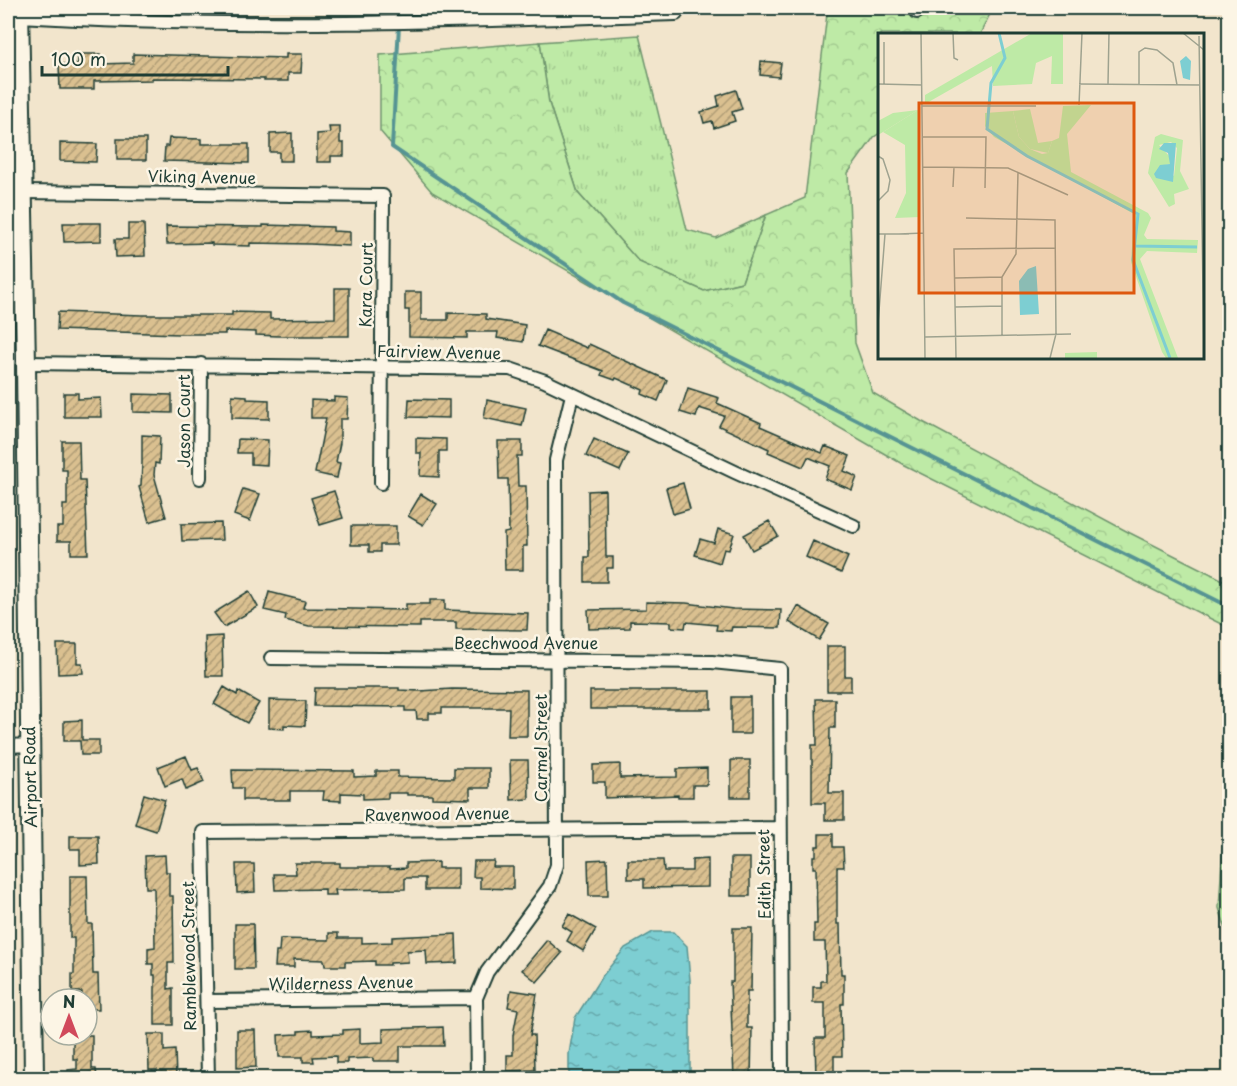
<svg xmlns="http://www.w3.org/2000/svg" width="1237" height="1086" font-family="'Playpen Sans',sans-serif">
<defs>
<pattern id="grass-tufts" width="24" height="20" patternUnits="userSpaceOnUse" patternTransform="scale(1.5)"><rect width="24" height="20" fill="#beeaa6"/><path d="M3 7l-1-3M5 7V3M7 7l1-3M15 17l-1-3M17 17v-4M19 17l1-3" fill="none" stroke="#a3ca90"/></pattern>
<pattern id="forest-crowns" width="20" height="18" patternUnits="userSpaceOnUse" patternTransform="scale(1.5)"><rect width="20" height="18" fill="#beeaa6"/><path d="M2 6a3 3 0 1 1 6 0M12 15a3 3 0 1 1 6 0" fill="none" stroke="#a3ca90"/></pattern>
<pattern id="water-ripples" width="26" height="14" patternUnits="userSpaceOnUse" patternTransform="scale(1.5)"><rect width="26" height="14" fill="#7dced2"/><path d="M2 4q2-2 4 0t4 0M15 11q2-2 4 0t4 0" fill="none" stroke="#66a8ab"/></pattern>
<pattern id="building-hatch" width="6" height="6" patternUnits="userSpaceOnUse" patternTransform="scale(1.5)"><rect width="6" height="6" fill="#dac090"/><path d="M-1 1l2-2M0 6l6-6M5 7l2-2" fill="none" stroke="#b09d76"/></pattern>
</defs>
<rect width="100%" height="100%" fill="#f2e5cc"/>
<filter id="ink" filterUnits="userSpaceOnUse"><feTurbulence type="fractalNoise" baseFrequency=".0167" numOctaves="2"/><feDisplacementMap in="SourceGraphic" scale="12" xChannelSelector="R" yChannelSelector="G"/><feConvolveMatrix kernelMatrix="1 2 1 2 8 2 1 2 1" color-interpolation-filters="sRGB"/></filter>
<g filter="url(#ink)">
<path fill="url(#grass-tufts)" stroke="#6e946d" stroke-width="1.5" d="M639,35L687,230L716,238L766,215L742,282L704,291L639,262L578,193L549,103L540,42Z"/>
<path fill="url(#forest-crowns)" stroke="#6e946d" stroke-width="1.5" d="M991,12L980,34H880V133L874,137L848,173L855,343L873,393L921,421L1130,533L1229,583V628L904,465L432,192L380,131V55L540,42L549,103L578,193L639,262L704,291L742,282L766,215L805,198L827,14Z
M1229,748V938L1219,908Z"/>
<path fill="url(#water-ripples)" stroke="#579493" stroke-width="1.5" d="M653,932H673L687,946L690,980V1078H569V1054L575,1018L600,979L625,948Z"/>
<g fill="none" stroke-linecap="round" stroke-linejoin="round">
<path stroke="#579493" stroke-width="4" d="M400,8L392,147L623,303L1230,607"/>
</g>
<path fill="url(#building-hatch)" stroke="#1f3d34" stroke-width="1.5" d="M78,54H101V64L133,63V54L286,58V54H302L301,73H288V81H264V79L152,78V80L94,81V89H60L59,64H78Z
M761,61L781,63L779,77L760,75Z
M736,90L742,109L732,112L735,121L714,128L712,121L704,123L701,112L719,106L717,96Z
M329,127H340V143H344V156H331V162H317V134L330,133Z
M292,133V161H279V152H270V134Z
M169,138L201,139V144H249V163L164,161L165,146H168Z
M117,139H146V160H117Z
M60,143L97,144L96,162L60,161Z
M63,223H101V241L64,242Z
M128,224H144L145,256L116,257L115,239H128Z
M263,225L333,227V231L350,232V246L310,244L250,243V246L212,245V243L167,244L166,226L263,227Z
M335,288H349V336H278L256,335V332L225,331V334H179L57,330L58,312L142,315H232V312L270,313V319L335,318Z
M405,292H421V320H448V313L486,314V319L525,325L523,342L497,338L498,332H467V338L409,337V310H405Z
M545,330L587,348L589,344L667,380L658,401L642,394L643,390L616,378L615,380L601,375L603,371L538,346Z
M688,388L719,398L717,403L761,423L760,426L822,453L825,446L850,456L844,471L857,477L852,490L825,479L830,466L808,457L803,467L768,452L769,449L719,426L724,416L699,408L696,417L680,412Z
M64,393H78V399L101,398L102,417H64Z
M133,394L172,395V413L133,412Z
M232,395L247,396V399L269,400V419L232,418Z
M334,397L348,398L347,419H340V443L336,462L340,463L337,478L315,473L326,418H311V400L334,401Z
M409,399L449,400V418L408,417Z
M487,400L526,408L522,426L484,418Z
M142,435L160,436L159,464L155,463L154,475L166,517L149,522L139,487L141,486L142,463Z
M416,438L446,439V451H439V477L420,476L421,453H416Z
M238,439L268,440L267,465L251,464V453H237Z
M594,439L628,454L620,471L586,456Z
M62,441H79L80,480H85L88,554H71V541H57V527H63V505H67V470H62Z
M498,441H522V456H517L518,486H526L527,546H523V570H505L504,533L509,532L508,479H499Z
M683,483L690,509L673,514L666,488Z
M243,489L260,494L250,521L234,515Z
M605,490L606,557H613V568H607V582H585V557H589L588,491Z
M334,491L343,518L320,525L311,498Z
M421,494L437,504L423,525L408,516Z
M769,521L778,536L752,550L744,535Z
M221,523L222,540L182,541L181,524Z
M351,526H396V545H380V552H369V545H351Z
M718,529L734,534L729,550L724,549L720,563L695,555L700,539L714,543Z
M813,541L848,557L841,573L806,557Z
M249,591L258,607L224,627L214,613Z
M269,592L305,601L303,608L406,610V604H430V600H445V610L528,613L527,630L456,629V622H420V627L309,626L285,620L286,615L264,610Z
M646,602L686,603L733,609L781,610L780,628L732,627L731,631L716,630L717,625L686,622L685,628L671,627V622L630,621V628L589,629L588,610L646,609Z
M798,606L829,624L819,640L789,622Z
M222,636L223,676H206L205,637Z
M57,644H77V663H82L83,673L58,674Z
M827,646H845V676H851V691H827Z
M224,687L237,695L238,691L259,703L247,723L214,704Z
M315,688H399V690L420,691L452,689L527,690V736H508L509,708H442V713H429V719H417L416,711H405V707L314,706Z
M590,691H711V709H590Z
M731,697H750V734H731Z
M816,699H835V728H830L829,793H844V820H825V803H812V745H817Z
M269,700L306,701L305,726L284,725V729L269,728Z
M82,720V740H99V755H81L80,741H64V721Z
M186,756L192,770L198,768L204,782L186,790L182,779L165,786L158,767Z
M510,760H528L529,799L511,800Z
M731,760H750V797H731Z
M620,764V778L677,777V769L707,768V785H693V797H678V795L605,798V782H593V765Z
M454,768H489V788H470V799L432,798V795H407V793H388V798L363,799V794L341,793V801L323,800L324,791H290V800H243V788H233L232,770L354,771V777L376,776V771H398V777L454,778Z
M144,794L165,800L156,831L135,824Z
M819,834H833V847H843L844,867H837V924H840L841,974H844V1004H841L842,1056H834V1078H816L815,1038H825V1003H813V987H821V981H826L825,942H814V924H817L816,868H813V856H816V846H819Z
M70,836H98L99,864L80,865V849H70Z
M165,855L166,872H169V896H173L174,963H168V989L173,988V1025H155V975H153V964H148V948L155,947L154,888H146L145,856Z
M731,858H750V896H731Z
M607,859L608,896H589L588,860Z
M708,859V887L644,888V879H628V860H663L664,871H692V860Z
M474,861H494L493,867H513V889L480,888V877H473Z
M438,862V868H458V890H425V878H405V889L335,890L336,895H325V889L275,890L274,874H296L295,863H340V867H390V869L406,868V863Z
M236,864H254L255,892L237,893Z
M70,876H87L88,924H92L93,974H98L99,1009H87V999H82V992H72V974H74V938H70Z
M569,914L596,929L583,951L567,941L572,932L562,926Z
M235,924H253L254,969H235Z
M733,928H752L751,991H747V1028H752L751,1078H734L730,982H733Z
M329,933H338V938H362V943L392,942V937L456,934L457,963L427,964L426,950L407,951L408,962L390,963V965H375V961L345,962V966H325L324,960L294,959V967H275L276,952H279L280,939L329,940Z
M547,940L562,953L537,982L522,970Z
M511,990L537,994L530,1035H534L535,1070L507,1071V1055H513V1035L518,1009L508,1007Z
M443,1027L444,1046H400V1061H373V1058L347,1059V1063H336V1056L313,1057L314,1062H303V1057H279L278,1035L298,1034V1031L313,1030V1035L343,1034V1030L360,1029V1043L383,1042V1029Z
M237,1030H255L256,1067L237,1068Z
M148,1034H164V1051L175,1050L176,1078H157V1070H149Z
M73,1035H92V1069H96L97,1078H68V1070L77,1069V1059H73Z"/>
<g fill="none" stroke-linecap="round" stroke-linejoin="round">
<defs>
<path id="minor" d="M917,12V8
M19,16C237,29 457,22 676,14
M21,192L383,196L381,483
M26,363L510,369L545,381L735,472L854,526
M200,478L201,364
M271,658L712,662L780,669L782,1078
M8,746L30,745
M207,1001L476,998
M208,1078L203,832L780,828
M477,1078L476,998L487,972L550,886L557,865L556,460L572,395"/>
<path id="secondary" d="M19,8L26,363L34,1078"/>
</defs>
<use href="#minor" stroke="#1f3d34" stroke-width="16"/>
<use href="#secondary" stroke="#1f3d34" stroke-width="22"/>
<use href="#minor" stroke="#fcf5e5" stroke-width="12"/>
<use href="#secondary" stroke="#fcf5e5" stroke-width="18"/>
</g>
</g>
<g text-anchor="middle" stroke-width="5" stroke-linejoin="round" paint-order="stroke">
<g font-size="16" fill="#1f3d34" stroke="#fcf5e5">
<text transform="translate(202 177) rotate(1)" y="6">Viking Avenue</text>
<text transform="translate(366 285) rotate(-89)" y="6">Kara Court</text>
<text transform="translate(439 352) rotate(1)" y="6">Fairview Avenue</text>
<text transform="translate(184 421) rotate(-90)" y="6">Jason Court</text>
<text x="526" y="649">Beechwood Avenue</text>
<text transform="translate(541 748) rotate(-90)" y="6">Carmel Street</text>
<text transform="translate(30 777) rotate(-91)" y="6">Airport Road</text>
<text transform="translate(437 814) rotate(-1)" y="6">Ravenwood Avenue</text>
<text transform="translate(764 874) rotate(-91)" y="6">Edith Street</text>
<text transform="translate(189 956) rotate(-91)" y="6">Ramblewood Street</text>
<text transform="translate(341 983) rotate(-1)" y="6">Wilderness Avenue</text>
</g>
</g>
<g transform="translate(878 33)">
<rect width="326" height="326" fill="#f2e5cc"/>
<path d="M152,76L160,110L174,108L170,120L152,116L141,104L135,78ZM40,77L42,184L17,185L28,160L27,112L5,99ZM283,101L305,107L302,138L311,156L296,161L297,171L291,174L270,140L277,104ZM293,109L299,115L296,143L282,133L292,131V124L281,112ZM219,319V325H187V320Z" fill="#beeaa6" fill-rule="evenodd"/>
<path d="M154,0H185V51H173L174,23L158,30L154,51L115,53L114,33L47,71V62ZM213,72L189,101L193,139L270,180L273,185L266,202L269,206L320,207L319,220L269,218L262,226L300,325H288L284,319L253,229L256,181L116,104L107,93V80L135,78L141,104L152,116L164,121L170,120L174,108L181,105L185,73ZM40,77L5,99L0,102V88L15,80Z" fill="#beeaa6"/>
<path d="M308,23L313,28L312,47L305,45L302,28ZM286,110H298L295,149L278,145L276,141L282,132L292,131L290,120L281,116ZM158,233L161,281L142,282L141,248L150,236Z" fill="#7dced2"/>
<path fill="none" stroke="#7dced2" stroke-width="3" d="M121,0L127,25L113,50L109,96L149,123L260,181L255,227L292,325M258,213L319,214"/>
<path fill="none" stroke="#9ea28f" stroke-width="1.5" d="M43,0L47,325M75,0L76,25L80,27M305,0L326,17M321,3L326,323M6,9V52M0,51L44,52M201,51L322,52M230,51L231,0M261,51V19L267,15L279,17L295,30L299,52M201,72L204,0M44,73H158M44,104H108L107,155M0,123L5,126L12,147L10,158L0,168M45,134L130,135L190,162M75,154L76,134M88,185L177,187L178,301L172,325M0,201H31M21,201L46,200M77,245L124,244M77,274L124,273M0,291L7,201M124,302V244L138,221L140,139M47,304L193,301M78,325L76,216L177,215"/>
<path fill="#de580e" fill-opacity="0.15" stroke="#de580e" stroke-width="3" d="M41,70H256V260H41Z"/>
<rect width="326" height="326" fill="none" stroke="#1f3d34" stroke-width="3"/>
</g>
<rect width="1237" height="1086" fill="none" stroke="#fcf5e5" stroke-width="30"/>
<rect x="15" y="15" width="1207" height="1056" fill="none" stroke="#1f3d34" stroke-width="2" filter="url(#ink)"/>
<g transform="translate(69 1017)"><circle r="28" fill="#fcf5e5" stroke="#a4ab9e" stroke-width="1.5"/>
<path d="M0-4.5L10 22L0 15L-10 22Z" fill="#d1495b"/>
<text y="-9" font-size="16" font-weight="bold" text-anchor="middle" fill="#1f3d34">N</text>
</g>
<path d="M42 66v9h186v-9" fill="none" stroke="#1f3d34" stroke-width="3"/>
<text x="51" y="66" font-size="18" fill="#1f3d34" stroke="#fcf5e5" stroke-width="4.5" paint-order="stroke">100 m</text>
</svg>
